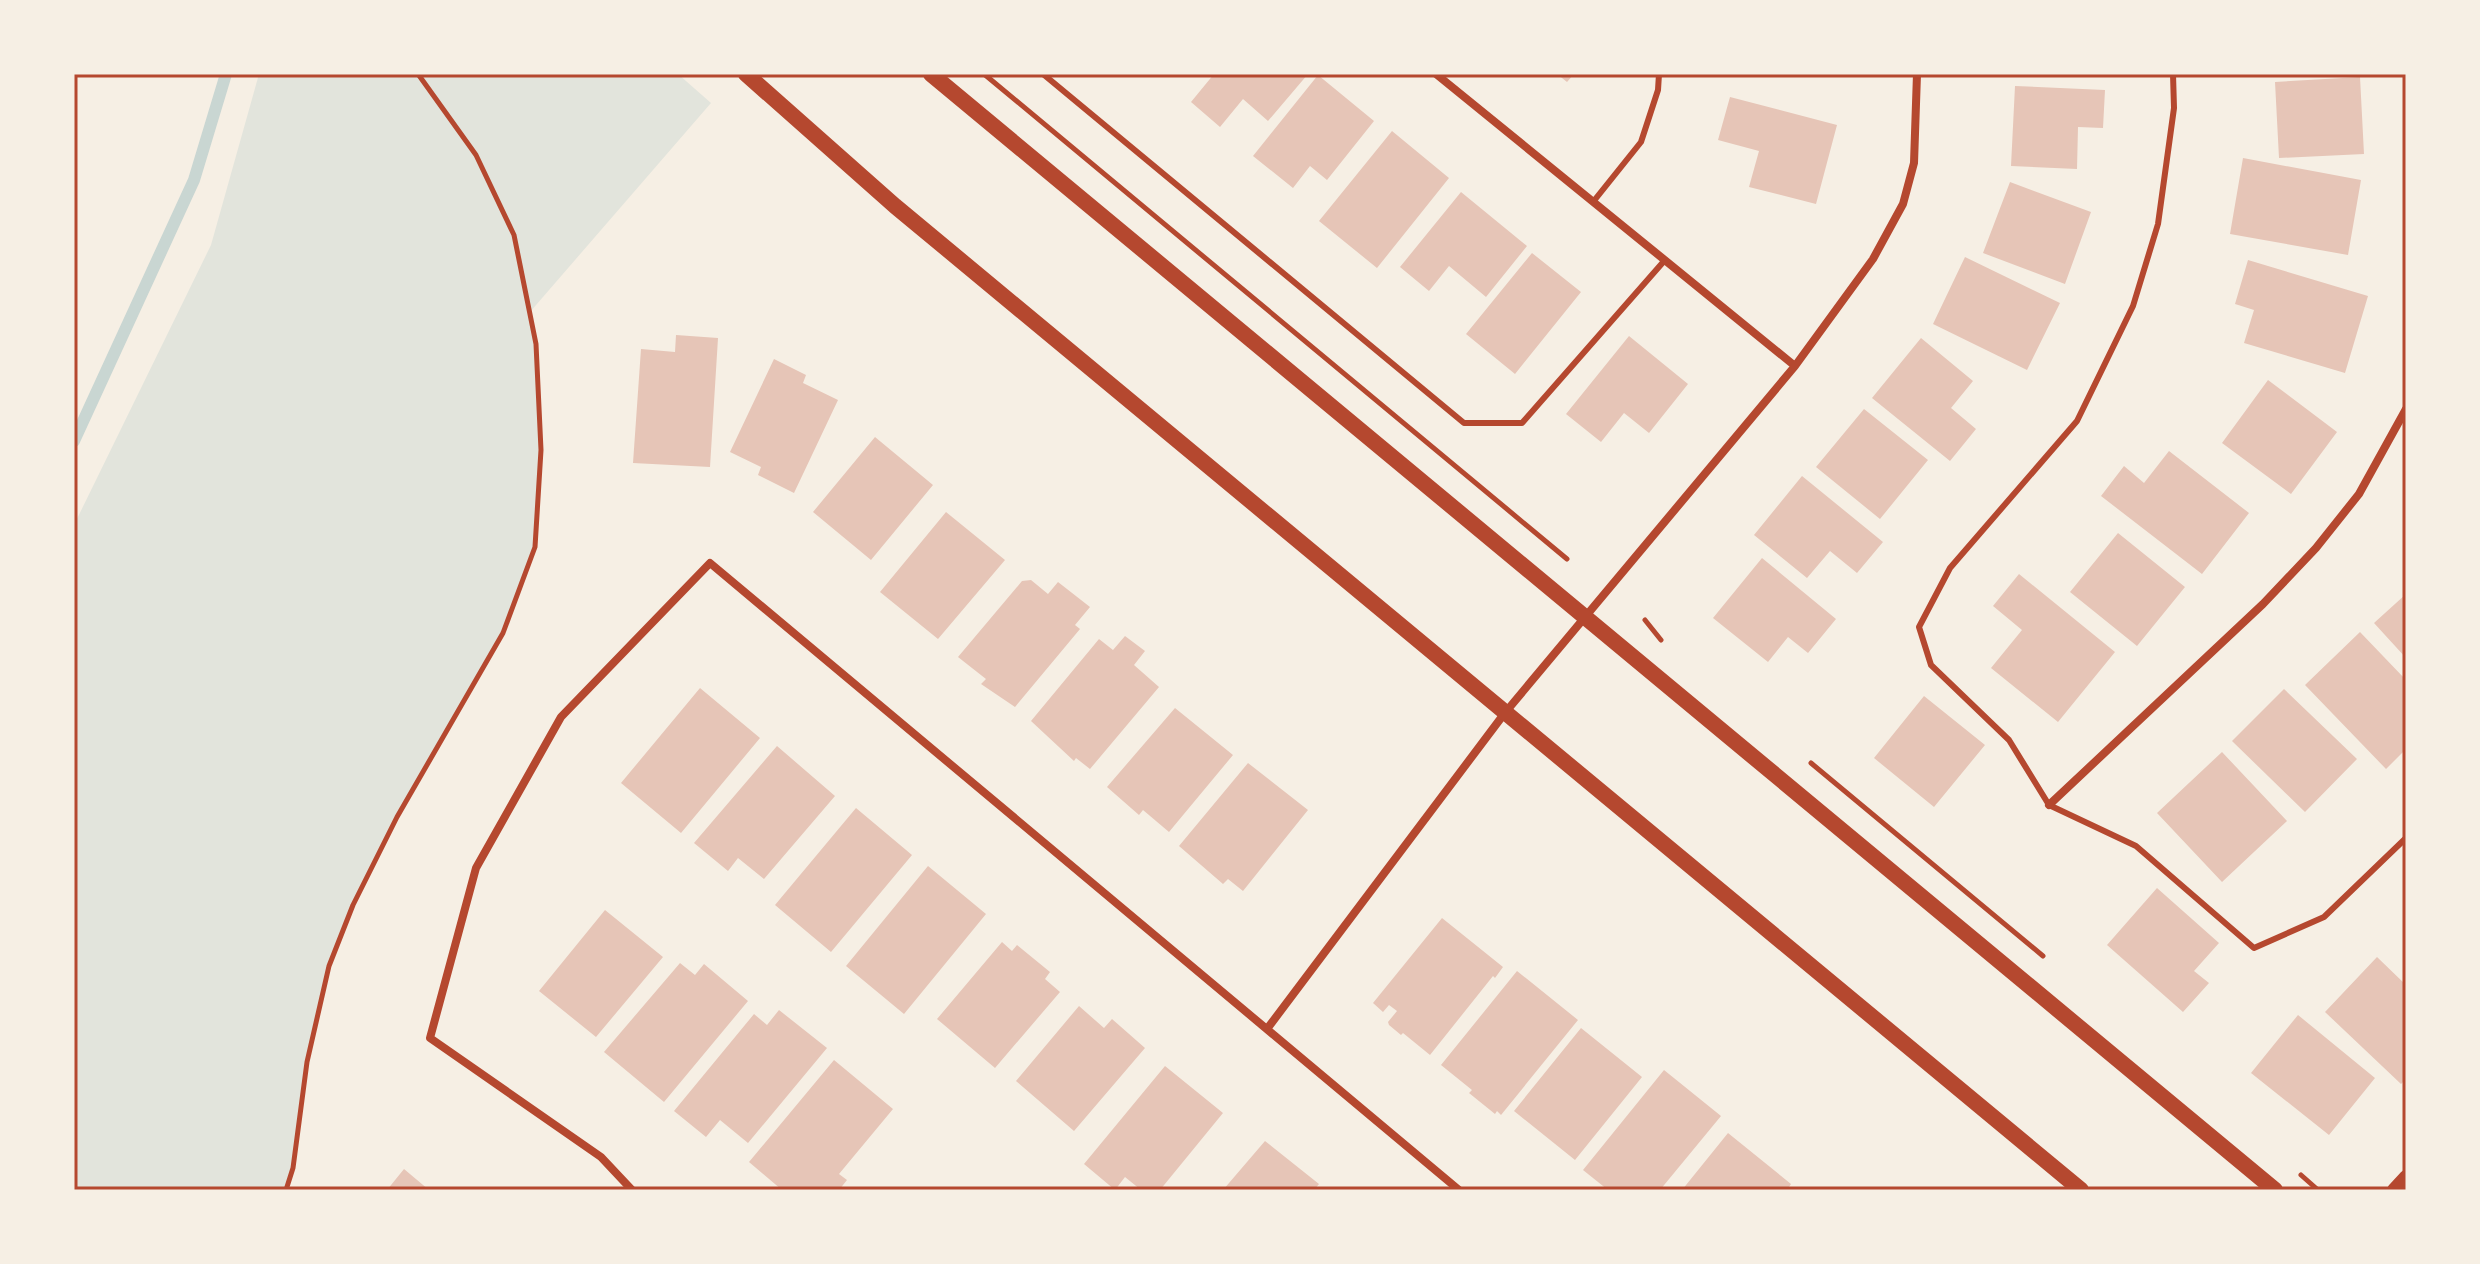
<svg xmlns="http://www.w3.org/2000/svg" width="2480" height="1264" font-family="'PT Sans Narrow',sans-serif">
<rect width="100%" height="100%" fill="#f6efe4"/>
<path fill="#e2e4dc" d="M259,74H678L711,103L530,312L536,344L541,450L535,547L503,633L397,817L353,905L329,966L307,1062L293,1168L286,1190H74V525L211,245Z"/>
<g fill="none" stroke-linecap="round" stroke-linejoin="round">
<path stroke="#c9d6d2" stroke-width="12" d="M74,441L194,180L226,74"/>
</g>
<path fill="#e6c5b7" d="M1214,74H1308L1268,121L1243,99L1220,127L1191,102Z
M1557,74H1574L1567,82Z
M1318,75L1374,121L1327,180L1310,166L1293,188L1253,156Z
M2360,77L2364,154L2279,158L2275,82Z
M2015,86L2105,90L2103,128L2078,127L2077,169L2011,166Z
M1730,97L1837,125L1816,204L1749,187L1759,151L1718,140Z
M1392,131L1449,178L1377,268L1319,221Z
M2243,158L2361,180L2348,255L2230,234Z
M2010,182L2091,212L2065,284L1983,253Z
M1461,192L1527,246L1486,297L1449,266L1429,291L1400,267Z
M1532,253L1581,292L1515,374L1466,334Z
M1965,257L2060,303L2027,370L1933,324Z
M2248,260L2368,296L2345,373L2244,343L2254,310L2235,304Z
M676,335L718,338L710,467L633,463L641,349L675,352Z
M1629,336L1688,384L1649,433L1624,413L1601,442L1566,414Z
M1921,338L1973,381L1951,408L1976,429L1950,461L1872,398Z
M774,359L806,375L803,383L838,400L794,493L758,475L761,467L730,452Z
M2268,380L2337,432L2291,494L2222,443Z
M1864,409L1928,460L1880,519L1816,467Z
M875,437L933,485L871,560L813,512Z
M2169,451L2249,513L2202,574L2101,496L2124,466L2144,483Z
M1802,476L1883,542L1857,573L1830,551L1807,578L1754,535Z
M946,512L1005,560L938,639L880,592Z
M2118,533L2185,587L2137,646L2070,592Z
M1762,558L1836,619L1808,653L1788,637L1768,662L1713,618Z
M2019,574L2115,652L2058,722L1991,668L2022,630L1993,606Z
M1031,580L1048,594L1058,582L1090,607L1075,625L1080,629L1015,707L981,684L986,679L958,657L1022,581Z
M2406,594V658L2374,623Z
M2360,632L2406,680V749L2386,769L2305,685Z
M1125,636L1145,651L1134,665L1159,687L1090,769L1076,758L1074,761L1031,721L1099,639L1113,650Z
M700,688L760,738L681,833L621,783Z
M2284,689L2357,759L2305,812L2232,741Z
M1924,696L1985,745L1934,807L1874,758Z
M1175,708L1233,755L1169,832L1143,810L1139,815L1107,787Z
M777,746L835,796L764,879L738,858L728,871L694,843Z
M2222,752L2287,821L2222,882L2157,813Z
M1248,763L1308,810L1243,891L1228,879L1223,884L1179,846Z
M856,808L912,855L831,952L775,905Z
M928,866L986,914L904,1014L846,966Z
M2157,888L2219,943L2194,971L2209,983L2183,1012L2107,945Z
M605,910L663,957L596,1037L539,991Z
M1442,918L1503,967L1495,978L1493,976L1430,1055L1403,1033L1401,1035L1389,1025L1388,1022L1397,1011L1389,1005L1383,1012L1373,1003Z
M1002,942L1012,951L1017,945L1050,972L1045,979L1060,992L995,1068L937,1019Z
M2377,957L2406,985V1079L2401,1084L2325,1012Z
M680,963L695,975L704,964L748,1001L664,1102L604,1052Z
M1517,971L1578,1020L1501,1115L1497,1111L1495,1114L1469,1093L1472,1090L1441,1065Z
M1079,1006L1104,1028L1112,1019L1145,1048L1074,1131L1016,1081Z
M779,1010L827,1048L748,1143L720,1120L706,1137L674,1111L754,1014L767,1025Z
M2298,1015L2375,1078L2329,1135L2251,1073Z
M1581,1028L1642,1077L1575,1160L1514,1111Z
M834,1060L893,1109L839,1174L847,1180L839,1190H782L749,1162Z
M1165,1066L1223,1113L1160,1190H1141L1125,1177L1115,1190L1084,1164Z
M1664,1070L1721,1116L1660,1190H1608L1583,1170Z
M1728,1133L1791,1184L1787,1190H1682Z
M1265,1141L1319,1184L1314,1190H1223Z
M404,1169L429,1190H387Z"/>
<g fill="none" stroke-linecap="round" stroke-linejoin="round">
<path stroke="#b5482f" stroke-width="5" d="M984,74L1567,559
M1645,620L1661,640
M1811,763L2043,956
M2301,1175L2318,1190
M286,1190L293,1168L307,1062L329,966L353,905L397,817L503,633L535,547L541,450L536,344L514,235L476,155L418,74"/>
<path stroke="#b5482f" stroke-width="6" d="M1043,74L1464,423H1522L1665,260
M2173,74L2174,108L2158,224L2133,306L2077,421L1950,568L1919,627L1931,665L2009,740L2049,805L2136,846L2254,948L2324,917L2406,838
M1593,202L1641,142L1658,90L1659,74"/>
<path stroke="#b5482f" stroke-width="8" d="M1436,74L1795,366
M2049,805L2263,604L2316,548L2359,494L2406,409
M1267,1029L1504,714L1795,366L1873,259L1903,204L1914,163L1917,74
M632,1190L601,1157L430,1038L476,868L561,717L710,563L1459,1190"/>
<path stroke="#b5482f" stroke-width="14" d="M2394,1190L2406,1177"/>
<path stroke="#b5482f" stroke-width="16" d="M746,74L895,206L2081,1190
M931,74L2275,1190"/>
</g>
<rect width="2480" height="1264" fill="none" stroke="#f6efe4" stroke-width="152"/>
<rect x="76" y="76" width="2328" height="1112" fill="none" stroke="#b5482f" stroke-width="3"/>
</svg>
